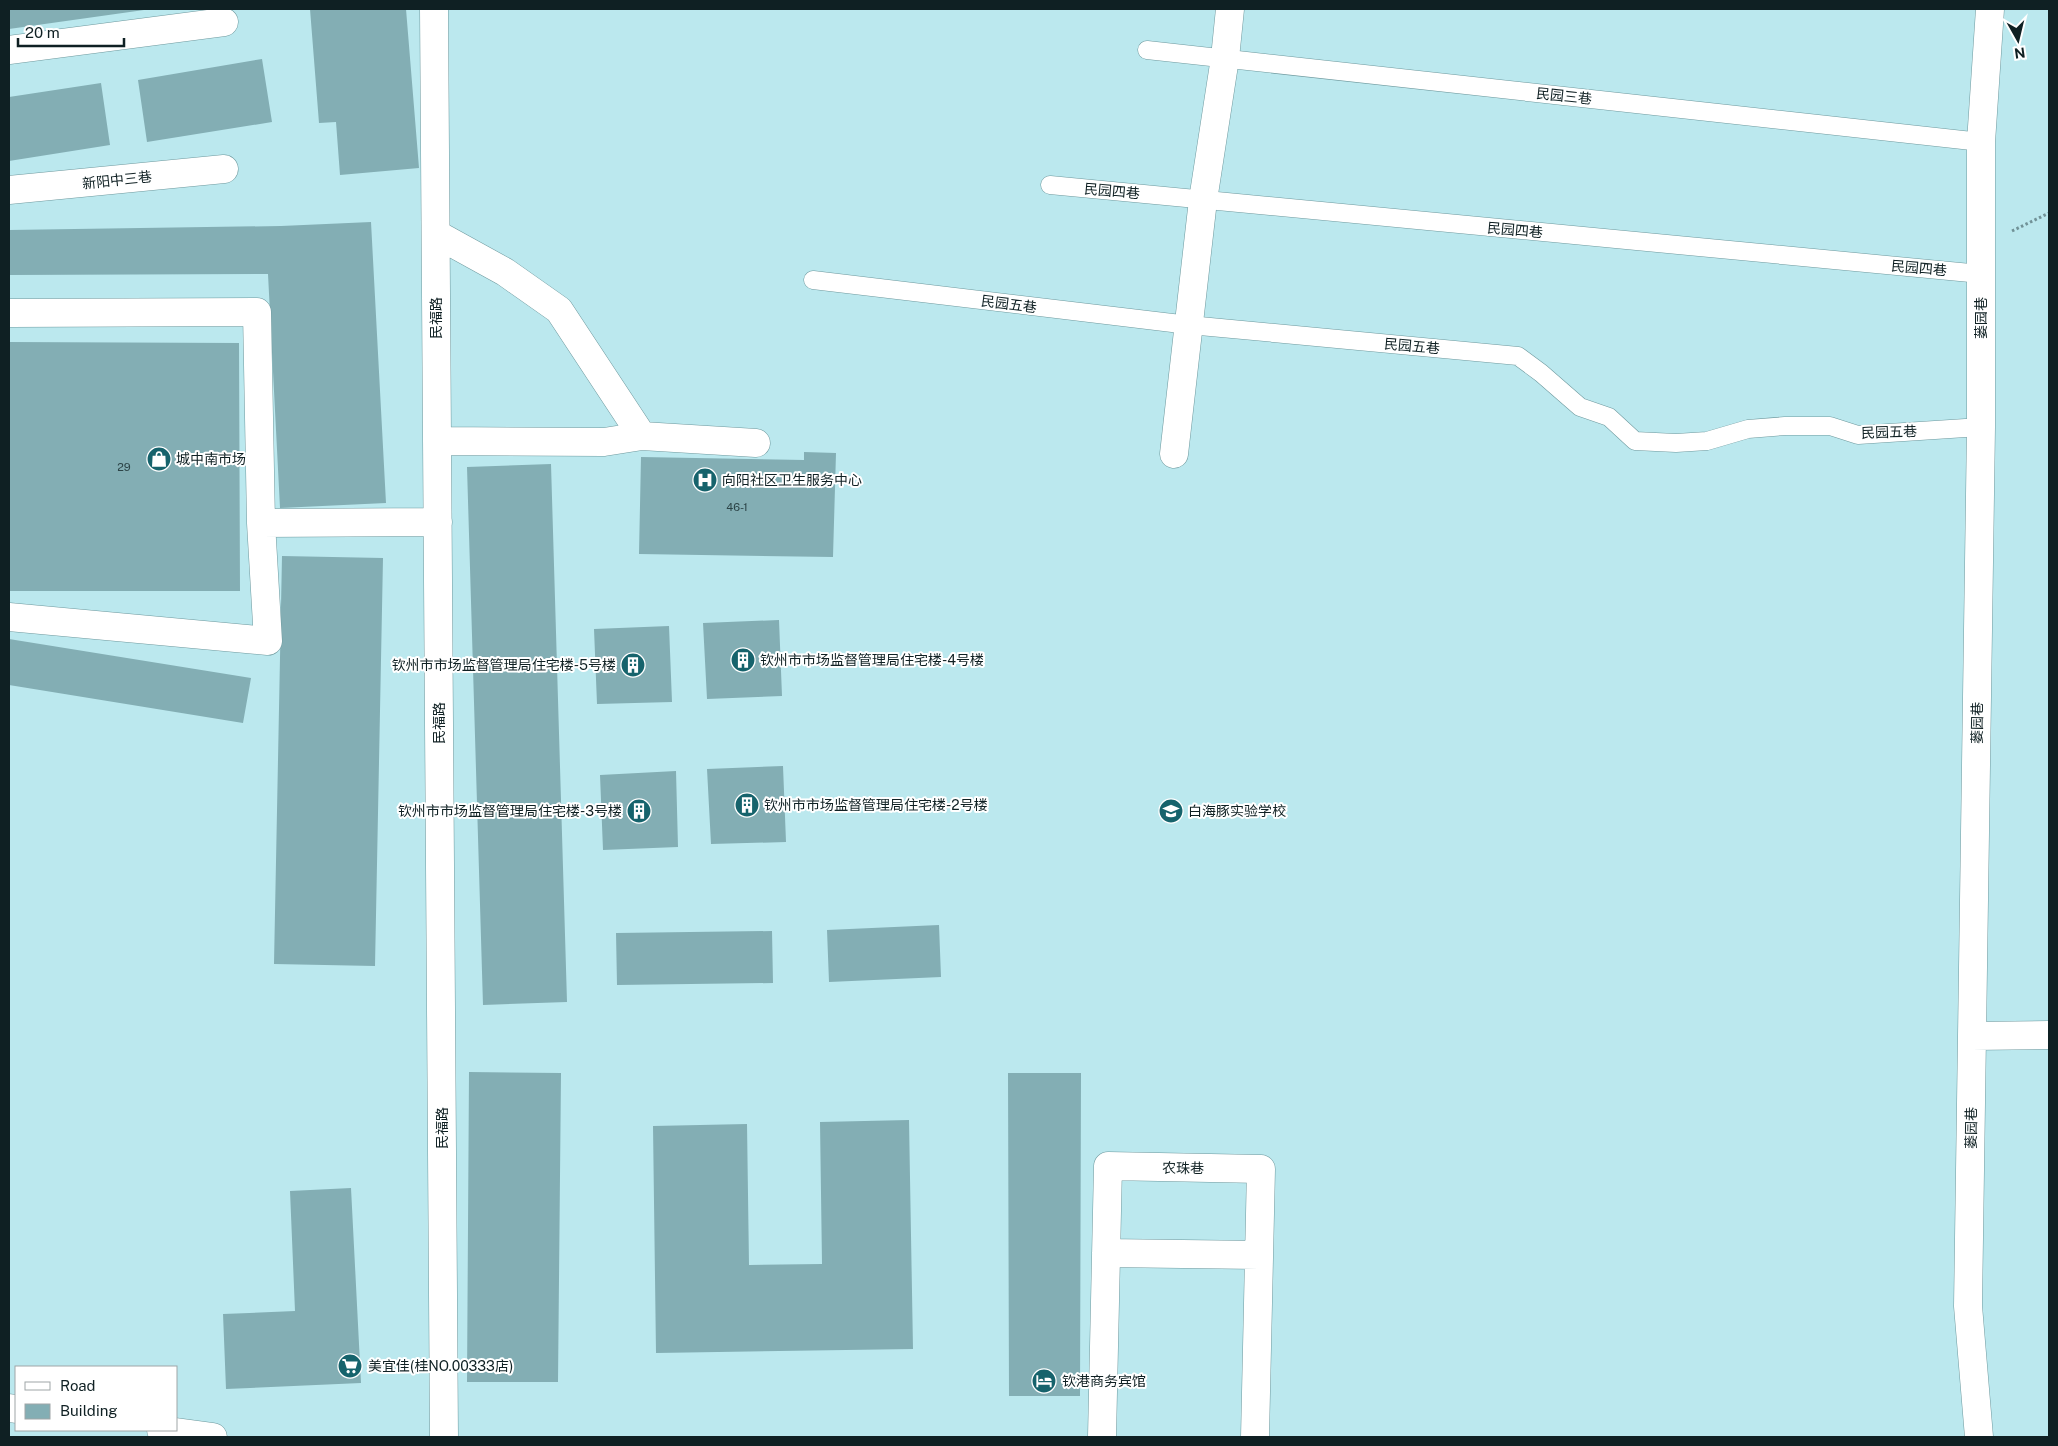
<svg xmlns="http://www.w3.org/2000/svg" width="2058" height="1446" font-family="'Public Sans','Noto Sans SC',sans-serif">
<rect width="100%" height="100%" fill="#bbe8ee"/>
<path fill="#83aeb4" d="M9,9H144V10L9,29Z
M310,9H406L419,168L340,175L336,122L319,123Z
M262,59L272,122L147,142L138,80Z
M101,83L110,145L9,161V97Z
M371,222L386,503L280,508L268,274L9,275V230L281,226Z
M9,342L239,343L240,591H9Z
M804,452L836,453L833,557L639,554L641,457L804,460Z
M551,464L567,1002L483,1005L467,467Z
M282,556L383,558L375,966L274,964Z
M779,620L782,696L707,699L703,623Z
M669,626L672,702L597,704L594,629Z
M9,639L251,678L243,723L9,685Z
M783,766L786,842L711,844L707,769Z
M676,771L678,847L603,850L600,775Z
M939,925L941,977L829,982L827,930Z
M772,931L773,983L617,985L616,933Z
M469,1072L561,1073L558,1382H467Z
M1008,1073H1081L1080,1396H1009Z
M909,1120L913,1349L656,1353L653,1126L747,1124L749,1265L822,1264L820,1122Z
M351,1188L361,1383L226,1389L223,1314L295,1311L290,1191Z"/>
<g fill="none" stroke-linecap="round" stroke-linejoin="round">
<defs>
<path id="lane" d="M1147,50L1981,142
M1050,185L1981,274
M813,280L1189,325L1518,356L1541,373L1580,407L1609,417L1635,441L1676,443L1707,441L1748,429L1785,426H1830L1858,435L1981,427"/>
<path id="street" d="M434,9L444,1437
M9,50L224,22
M9,190L224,169
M436,234L505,272L559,310L642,436
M9,313L257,312L261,523L438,522
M437,441L604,442L642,436L756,443
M1174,454L1203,200L1225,58L1230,9
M9,617L268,641L261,523
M1972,1036L2049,1035
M1106,1253L1259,1255
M1102,1437L1108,1166L1261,1169L1255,1437
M1979,1437L1968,1306L1981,427V142L1990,9"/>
<path id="secondary" d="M9,1408L16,1409
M161,1430L213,1437"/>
</defs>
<use href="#lane" stroke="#6e999e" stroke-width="19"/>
<use href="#street" stroke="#6e999e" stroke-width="29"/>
<use href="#secondary" stroke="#6e999e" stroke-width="29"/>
<path stroke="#719297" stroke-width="3" stroke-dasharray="2.5 2.5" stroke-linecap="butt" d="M2012,231L2049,213"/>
<use href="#lane" stroke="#fff" stroke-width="18"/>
<use href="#street" stroke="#fff" stroke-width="28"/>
<use href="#secondary" stroke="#fff" stroke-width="28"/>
</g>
<defs>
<symbol id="shop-disc" viewBox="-11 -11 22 22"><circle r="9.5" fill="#16636c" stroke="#fff"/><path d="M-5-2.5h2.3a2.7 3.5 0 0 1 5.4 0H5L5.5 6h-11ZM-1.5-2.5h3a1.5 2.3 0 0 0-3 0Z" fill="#fff"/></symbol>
<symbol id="hospital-disc" viewBox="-11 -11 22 22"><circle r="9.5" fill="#16636c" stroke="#fff"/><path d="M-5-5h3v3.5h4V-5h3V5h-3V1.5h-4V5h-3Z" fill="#fff"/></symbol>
<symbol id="building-disc" viewBox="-11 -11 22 22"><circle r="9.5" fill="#16636c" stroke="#fff"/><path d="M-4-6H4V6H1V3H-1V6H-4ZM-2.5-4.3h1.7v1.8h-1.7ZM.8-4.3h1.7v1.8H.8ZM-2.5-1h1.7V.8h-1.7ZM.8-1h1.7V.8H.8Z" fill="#fff"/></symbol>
<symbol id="school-disc" viewBox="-11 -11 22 22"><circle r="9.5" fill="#16636c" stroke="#fff"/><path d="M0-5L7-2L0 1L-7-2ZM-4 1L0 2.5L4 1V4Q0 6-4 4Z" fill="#fff"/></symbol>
<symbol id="supermarket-disc" viewBox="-11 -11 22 22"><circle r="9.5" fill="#16636c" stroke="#fff"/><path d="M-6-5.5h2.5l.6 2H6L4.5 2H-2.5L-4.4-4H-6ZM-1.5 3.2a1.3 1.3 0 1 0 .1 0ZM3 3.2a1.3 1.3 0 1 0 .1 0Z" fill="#fff"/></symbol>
<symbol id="hotel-disc" viewBox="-11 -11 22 22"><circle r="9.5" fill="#16636c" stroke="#fff"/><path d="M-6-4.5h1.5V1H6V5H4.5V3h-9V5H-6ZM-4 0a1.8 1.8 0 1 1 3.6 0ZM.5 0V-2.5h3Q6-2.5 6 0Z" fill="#fff"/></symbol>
</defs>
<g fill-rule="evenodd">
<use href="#shop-disc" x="145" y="445" width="28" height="28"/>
<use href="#hospital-disc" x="691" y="466" width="28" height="28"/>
<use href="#building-disc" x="729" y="646" width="28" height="28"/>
<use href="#building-disc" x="619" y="651" width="28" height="28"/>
<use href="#building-disc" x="733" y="791" width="28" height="28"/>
<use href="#building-disc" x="625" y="797" width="28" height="28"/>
<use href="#school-disc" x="1157" y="797" width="28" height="28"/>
<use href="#supermarket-disc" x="336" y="1352" width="28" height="28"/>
<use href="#hotel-disc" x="1030" y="1367" width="28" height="28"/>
</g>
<g text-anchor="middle" stroke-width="4" stroke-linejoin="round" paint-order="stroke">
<g font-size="11" fill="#2c4447">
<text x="124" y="471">29</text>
<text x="737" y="511">46-1</text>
</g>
<g font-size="14" fill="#0f2023" stroke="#fff">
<text transform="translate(1564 96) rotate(6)" y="5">民园三巷</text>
<text transform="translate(117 180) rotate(-6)" y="5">新阳中三巷</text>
<text transform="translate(1112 191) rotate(5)" y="5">民园四巷</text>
<text transform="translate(1515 230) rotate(5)" y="5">民园四巷</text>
<text transform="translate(1919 268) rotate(5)" y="5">民园四巷</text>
<text transform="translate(1009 304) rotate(7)" y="5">民园五巷</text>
<text transform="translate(436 318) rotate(-90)" y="5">民福路</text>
<text transform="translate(1981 318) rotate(-90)" y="5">蒌园巷</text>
<text transform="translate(1412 346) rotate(5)" y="5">民园五巷</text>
<text transform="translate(1889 432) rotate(-2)" y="5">民园五巷</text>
<text transform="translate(439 723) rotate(-90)" y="5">民福路</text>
<text transform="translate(1977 723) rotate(-89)" y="5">蒌园巷</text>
<text transform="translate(442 1128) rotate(-90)" y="5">民福路</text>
<text transform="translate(1971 1128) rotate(-89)" y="5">蒌园巷</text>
<text transform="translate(1183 1168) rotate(1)" y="5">农珠巷</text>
</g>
<g font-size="14" fill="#0f2023" stroke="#fff" text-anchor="start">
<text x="176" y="464">城中南市场</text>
<text x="722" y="485">向阳社区卫生服务中心</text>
<text x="760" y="665">钦州市市场监督管理局住宅楼-4号楼</text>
<text x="616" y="670" text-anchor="end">钦州市市场监督管理局住宅楼-5号楼</text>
<text x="764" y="810">钦州市市场监督管理局住宅楼-2号楼</text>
<text x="622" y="816" text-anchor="end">钦州市市场监督管理局住宅楼-3号楼</text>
<text x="1188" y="816">白海豚实验学校</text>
<text x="368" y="1371">美宜佳(桂NO.00333店)</text>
<text x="1062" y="1386">钦港商务宾馆</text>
</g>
</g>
<rect width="2058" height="1446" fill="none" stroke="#0f2023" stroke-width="20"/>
<rect x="15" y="1366" width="162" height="65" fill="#ffffff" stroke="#9fa6a7"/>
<rect x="25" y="1382" width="25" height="8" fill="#ffffff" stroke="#9fa6a7"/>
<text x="60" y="1391" font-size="15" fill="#0f2023">Road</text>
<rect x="25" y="1404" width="25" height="15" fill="#83aeb4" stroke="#9fa6a7"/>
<text x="60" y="1416" font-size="15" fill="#0f2023">Building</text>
<g transform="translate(2018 40) rotate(172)" stroke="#ffffff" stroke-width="4" paint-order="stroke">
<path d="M0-4L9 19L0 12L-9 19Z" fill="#0f2023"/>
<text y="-8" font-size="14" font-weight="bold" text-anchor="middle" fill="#0f2023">N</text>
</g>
<path d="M18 38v8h106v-8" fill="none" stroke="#0f2023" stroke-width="2.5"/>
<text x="25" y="38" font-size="15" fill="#0f2023" stroke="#ffffff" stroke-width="4" paint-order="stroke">20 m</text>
</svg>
